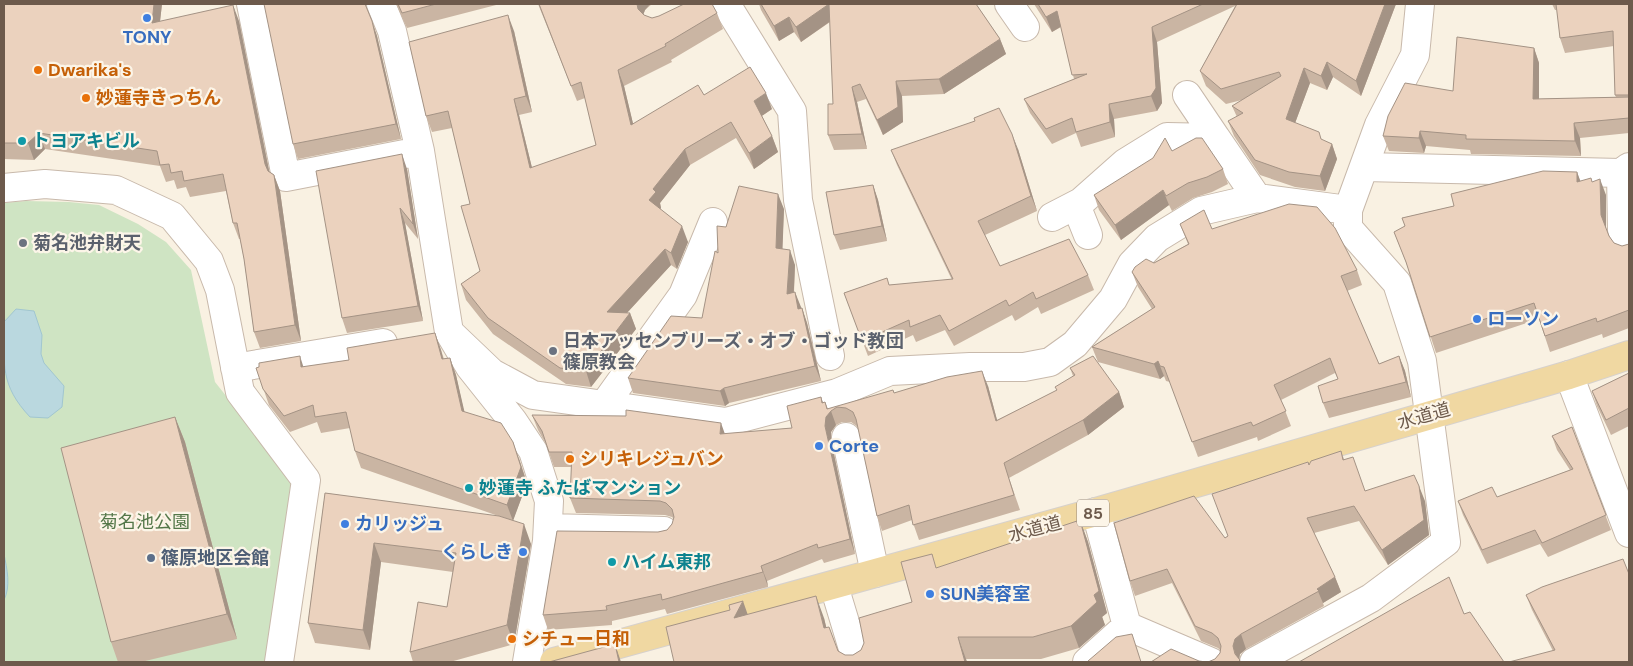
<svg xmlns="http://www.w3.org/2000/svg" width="1633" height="666" font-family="'DM Sans','Noto Sans JP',sans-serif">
<rect width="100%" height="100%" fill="#f9f1e2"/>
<path fill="#cfe4c3" d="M26,201L69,202L99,205L138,224L166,242L191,270L215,382L293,480L267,662H4V203Z"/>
<path fill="#bad8df" stroke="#a1c6d0" d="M16,309L34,311L42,335L41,354L44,363L64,386L62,407L48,418L30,417C0,385 4,365 4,322Z
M4,554C7,569 11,586 4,600Z"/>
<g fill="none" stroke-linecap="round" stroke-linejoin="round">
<defs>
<path id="minor" d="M251,4L286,177L420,151
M381,4L392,31L420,151L449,332L470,367L513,421L533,451L549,501L547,541L527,662
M726,4L792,111L798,200L830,356
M1009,4L1025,27
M1187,95L1216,138
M1364,167L1621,173
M1629,167L1621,173L1622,230L1629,246
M4,188L45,184L116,190L172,216L209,261L220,290L240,392L306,480L279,662
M1076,205L1088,235
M1052,217L1081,202L1125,163L1167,137L1216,138L1257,198
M449,332L492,373L533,395L726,422L837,393L890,371L970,367H1024L1050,362L1075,344L1113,299L1132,264L1157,238L1201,211L1257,198L1348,210
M235,368L383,343
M1569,375L1629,533
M604,405L683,295L713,222
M846,437L875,573
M548,528L664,531
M834,586L857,662
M1127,626L1211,662
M1087,662L1127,626L1096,512
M1254,662L1371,598L1446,542L1422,361L1397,283L1348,228V210L1379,125L1415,55L1420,4"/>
<path id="major" d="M554,662L1096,512L1569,375L1629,355"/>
</defs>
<use href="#minor" stroke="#c8b9ab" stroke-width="30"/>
<use href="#major" stroke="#d6d1cd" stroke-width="30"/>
<use href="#minor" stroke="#fff" stroke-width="28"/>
<use href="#major" stroke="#f0d8a2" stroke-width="28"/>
</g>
<path fill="#cab5a3" d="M4,4H162L160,21H239L269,171L274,175L280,191L301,341L260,348L254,332L244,259L240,239H239L233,223L226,191L190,197L186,187L177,189L174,180L166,182L160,166L45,149L34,160L4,159Z
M396,4H500L407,28Z
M538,4H652L645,10L643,15L652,18L717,13L723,29L671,60L672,62L624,86L633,124L704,95L772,109L762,116L772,136L778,152L754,169L736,138L690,165L660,203L661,208L660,209L688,242L677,269L671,265L627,313H630L636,329L591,387L566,384L493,334L466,300L461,284L480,271L470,204L452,128L432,132L426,116L514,31L532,112L519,115L532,168L596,145L585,98L577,101Z
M759,4H976L1000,39L1006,54L944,94L902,96L903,122L883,135L866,99L857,102L867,149L834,150L828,135L833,104L830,22L801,42L794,32L779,41L761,10Z
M1034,4H1396L1361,96L1333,77L1327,90L1310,83L1295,123L1322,140L1332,144L1337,159L1325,191L1295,187L1260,175L1234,136L1228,121L1237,117L1232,106L1242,100L1226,104L1206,86L1200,71L1235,6L1157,42L1162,103L1157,111L1114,119L1115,137L1081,147L1076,133L1052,144L1030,113L1024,99L1074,79L1061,27L1052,32Z
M1552,4H1629V133L1580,138L1581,156L1471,154L1470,150L1426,146L1424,153L1389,151L1383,136L1453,91L1534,48L1539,63V99L1616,97L1615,95L1614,46L1565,53L1560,38L1557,10H1555Z
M366,7L377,36L401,139L298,159L293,144Z
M1018,149L1037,211L985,235L1000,266L1088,275L1094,290L1041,314L1038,307L1015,321L1012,315L954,346L945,330L916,342L913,335L868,356L844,293L887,278L889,285L952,280L897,165L891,150Z
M1172,151L1223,169L1228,184L1212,192L1193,198L1172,211L1169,205L1121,240L1099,210L1094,195Z
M407,169L418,239L405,223L423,321L347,333L342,318Z
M1577,172L1580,181L1592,182L1606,195V230L1609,236L1614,243L1622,246L1629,244V328L1603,338L1602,334L1550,352L1539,319L1436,353L1409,270L1394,232L1405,226L1402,218L1454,206Z
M873,185L878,200L887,241L840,250L834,235Z
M784,209L782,249L795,265L794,293L801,308H802L807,323L821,381L729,403L725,406L633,393L628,378L702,318L718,253L726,227Z
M1180,224L1212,229L1357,270L1362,285L1347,291L1379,364L1399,356L1405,371L1411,397L1329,418L1323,403L1338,379L1335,373L1281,400L1291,426L1258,441L1257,437L1198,457L1170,382L1166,381L1164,376L1160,379L1098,362L1092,347L1152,309L1138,287L1132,272L1154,263L1188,244Z
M435,333L441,350L444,359L450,358L456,375L464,412L519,458L527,483L513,520L531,544L514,644L450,662H413L410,652L447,607L453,572L381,562L370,650L315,643L308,623L325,493L507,519L361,468L355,451L350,428L321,433L317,422L290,432L269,405L256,368L304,367L349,360Z
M1070,368L1119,392L1124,407L1088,435L1009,478L1020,510L919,540L912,520L882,531L877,516L858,427L851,422H842L836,425L831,432V440L855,554L824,563L822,559L767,581L768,587L667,614L665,609L612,621V625L548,630L543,615L658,532L667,530L672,524L674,519L672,517L665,515L576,513L570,498L572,467H554L546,444L538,430L532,415L725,434L792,428L821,397L823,403L825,402L828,409L894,393L988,386L997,420L1056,391L1073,376Z
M1629,373V426L1611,435L1597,406L1592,391Z
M175,417L185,442L237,639L141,662H118L111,642Z
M1572,427L1611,530L1548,557L1540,544L1487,564L1463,515L1458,501L1497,497L1570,470L1557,450L1552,436Z
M1341,451L1344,459L1365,491L1425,501L1429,535L1388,565L1359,521L1314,533L1335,577L1341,592L1323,603L1324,606L1246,649L1240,654L1215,659L1220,653V650L1218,648L1201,641L1172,583L1135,596L1130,581L1228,536L1309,465Z
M1080,520L1088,542L1107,613L1102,617L1105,625L1079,648L1041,659H966L967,662H674L747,615L824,618L826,627L838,651L845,655H853L861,650L912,602L938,568Z
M1526,595L1629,662L1553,651L1532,610Z"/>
<path fill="#a49385" d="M154,4H162L158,39L152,23Z
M637,4H650L645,10L642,18L638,9Z
M829,4H830L835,18L801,42L796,27Z
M1385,4H1396L1361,96L1356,81Z
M233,5L239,21L271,180L265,164Z
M1057,11L1062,26L1052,32L1046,17Z
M508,15L514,31L532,112L526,96Z
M789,17L794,32L779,41L774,26Z
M372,21L377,36L401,139L396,124Z
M1152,27L1157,42L1162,103L1157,111L1151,96Z
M1000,39L1006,54L944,94L939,79Z
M1534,48L1539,63V114L1533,99Z
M1327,62L1333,77L1327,90L1321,76Z
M1304,68L1310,83L1291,134L1286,119Z
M618,70L624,86L637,140L631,125Z
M896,81L902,96L903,122L883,135L877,120Z
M852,87L857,102L867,149L862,134Z
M766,93L772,109L760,117L754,101Z
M514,99L519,115L536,184L530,168Z
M1109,104L1114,119L1115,137L1110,122Z
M1574,123L1580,138L1581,156L1575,141Z
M1420,131L1426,146L1424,153L1419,138Z
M39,133L45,149L34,160L28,143Z
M1012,134L1018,149L1037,211L1031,196Z
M772,136L778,152L754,169L749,153Z
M1332,144L1337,159L1325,191L1320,176Z
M685,149L690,165L660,203L661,208L655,216L649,200L653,189Z
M402,154L407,169L418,239L413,224Z
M1577,172L1583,188L1577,182Z
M274,175L280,191L301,341L295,325Z
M1600,179L1606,195V231L1601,215Z
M873,185L878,200L887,241L882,226Z
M1163,190L1169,205L1121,240L1115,225Z
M778,194L784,209L782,263L776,248Z
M400,208L405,223L423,321L418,306Z
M682,226L688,242L677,269L671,253Z
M665,249L671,265L613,328L607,312Z
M790,250L795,265L793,309L787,294Z
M795,292L801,307L804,324L798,309Z
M802,308L807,323L821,381L815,366Z
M630,313L636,329L591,387L586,371Z
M435,333L441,350L447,375L442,359Z
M300,356L305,372L301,367Z
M1399,356L1405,371L1411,397L1406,382Z
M450,358L456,375L468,427L462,411Z
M1158,361L1164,376L1160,379L1154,364Z
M982,371L988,386L1001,435L996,421Z
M724,388L729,403L725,406L720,391Z
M1119,392L1124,407L1088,435L1083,420Z
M821,397L826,412L825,402L829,413L831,411L836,425L831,432V440L855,554L850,539L825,426Z
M175,417L185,442L237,639L227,614Z
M721,423L726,437L720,434Z
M513,442L527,483L513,521L507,505Z
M1419,486L1425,501L1429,535L1388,565L1382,550Z
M1080,520L1088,542L1107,613L1102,617L1094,595Z
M524,524L531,544L514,644L507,625Z
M374,543L381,562L370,650L363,630Z
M761,566L767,581L768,587Z
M1335,577L1341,592L1323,603L1317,589Z
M816,596L824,618L832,650L824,628Z
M743,601L751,624L734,618Z
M1097,602L1105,625L1079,648L1071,626Z
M1241,634L1246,649L1240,654L1239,662L1240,660L1241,662H1238L1233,646L1235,639Z
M958,637L966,659L967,662H965Z
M615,644L621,662H619Z"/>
<path fill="#ebd2be" stroke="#a49385" d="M4,4H154L152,23L233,5L265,164L268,171L274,175L295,325L254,332L244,259L237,223H233L223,174L184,181L182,171L171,173L169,164L160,165L157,151L39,133L28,143H4Z
M264,4H365L372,21L396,124L293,144Z
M398,4H436L402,13Z
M539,4H637L638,9L644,15L652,18L659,16L684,4H712L717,13L665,44L666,46L618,70L631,125L698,85L704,95L750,67L766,93L754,101L772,136L749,153L731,122L685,149L653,189L656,192L649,200L682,226L671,253L665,249L607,312L630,313L586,371L560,368L488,318L461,284L480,271L461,206L470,204L448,111L426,116L409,42L508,15L526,96L514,99L530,168L596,145L581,82L571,86Z
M761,4H829L796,27L789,17L774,26Z
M829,4H976L1000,39L939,79L896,81L898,107L877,120L860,84L852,87L862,134L828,135V104H833Z
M1038,4H1203L1152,27L1156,88L1151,96L1109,104L1110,122L1076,132L1072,118L1046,129L1024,99L1087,74L1072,75L1057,11L1046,17Z
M1237,4H1385L1356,81L1327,62L1321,76L1304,68L1286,119L1319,132L1321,139L1332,144L1320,176L1289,172L1255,160L1228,121L1243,113L1232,106L1281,76L1279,72L1221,89L1200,71Z
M1556,4H1629V95H1615L1613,31L1560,38Z
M1457,37L1534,48L1533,99L1629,97V118L1574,123L1575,141L1466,139V135L1420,131L1419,138L1383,136L1388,116L1405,83L1453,91Z
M999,108L1012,134L1031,196L978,221L1000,266L1069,239L1088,275L1036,299L1033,292L1009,306L1006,300L949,331L940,315L910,327L909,320L862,341L844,293L887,278L889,285L953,279L891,150L975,121L974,118Z
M1165,138L1172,151L1196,138H1202L1223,169L1207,177L1188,183L1166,196L1163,190L1115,225L1094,195L1153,158Z
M402,154L413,224L400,208L418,306L342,318L316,171Z
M1543,171L1577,172V182L1591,178L1592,182L1600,179L1601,215L1609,236L1614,243L1622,246L1629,244V310L1597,322L1596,318L1545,336L1534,303L1430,337L1406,262L1394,232L1405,226L1402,218L1454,206L1451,194Z
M873,185L882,226L834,235L826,192Z
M739,186L778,194L776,248L790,250L787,294L795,292L798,309L802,308L815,366L724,388L720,391L628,378L671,316L702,318L715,251L718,253L717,226L726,227Z
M1289,204L1317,207L1335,228L1357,270L1341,276L1379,364L1399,356L1406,382L1323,403L1318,386L1338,379L1330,358L1274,385L1286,411L1253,426L1251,422L1192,442L1164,367L1160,366L1158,361L1154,364L1092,347L1155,307L1132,272L1135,267L1146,259L1154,263L1189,244L1180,224L1202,211L1204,210L1212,229Z
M435,333L442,359L450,358L462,411L501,423L513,442L521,467L507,505L355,451L346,412L315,417L313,405L284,416L263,389L256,368L259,367V363L300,356L301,367L349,360L347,348Z
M1093,356L1119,392L1083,420L1004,463L1014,495L913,525L909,505L877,516L856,419L853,412L846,408L837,407L831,411L826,417L825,426L850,539L818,548L817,544L761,566L763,572L662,600L661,594L606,606L607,610L543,615L557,531L658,532L667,530L672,524L674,517L672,509L666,503L660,501L570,498L572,452H549L542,431L532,415L626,416V410L721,423L720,434L792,428L787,406L821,397L822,403L825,402L827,409L893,390L894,393L947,377L982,371L996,421L1057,390L1055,387L1075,375L1070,368Z
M1629,373V408L1606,420L1592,391Z
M175,417L227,614L111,642L61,448Z
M1572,427L1606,515L1542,543L1535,530L1482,550L1458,501L1492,487L1497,497L1573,469L1552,436Z
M1341,451L1343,460L1353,457L1365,491L1414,475L1419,486L1424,520L1382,550L1354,506L1307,518L1335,577L1317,589L1319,591L1241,634L1235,639L1233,646L1235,654L1240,660L1238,662H1208L1215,659L1220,653L1221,646L1218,638L1212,633L1195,626L1167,569L1130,581L1114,523L1194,496L1225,538L1228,536L1212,494L1308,462L1309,465L1311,461Z
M325,493L499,516L524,524L507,625L410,652L418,602L447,607L456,553L374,543L363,630L308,623Z
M1080,520L1099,591L1094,595L1097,602L1071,626L1033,637H958L965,662H674L666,627L730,610L729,605L743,601L734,618L816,596L824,628L829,627L838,651L845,655H853L861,650L864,643L859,618L912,602L901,562L932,554L936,568Z
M1623,559L1629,574V662H1509L1555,650L1526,595L1542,587Z
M1449,577L1464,614L1470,612L1504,662H1299Z
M1132,634L1141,662H1089L1088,661L1116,637Z
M615,644L619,662H549Z
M1171,649L1199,661L1206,662H1151Z"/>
<g fill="#3f7fe0" stroke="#fcf5e8" stroke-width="2">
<circle cx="147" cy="18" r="5"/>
<circle cx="1477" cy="319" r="5"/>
<circle cx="819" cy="446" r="5"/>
<circle cx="345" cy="524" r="5"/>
<circle cx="523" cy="552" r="5"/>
<circle cx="930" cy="594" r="5"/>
</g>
<g fill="#e8710a" stroke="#fcf5e8" stroke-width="2">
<circle cx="38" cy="70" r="5"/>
<circle cx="86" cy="98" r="5"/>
<circle cx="570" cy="459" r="5"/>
<circle cx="512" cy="639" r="5"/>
</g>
<g fill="#0f9aa8" stroke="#fcf5e8" stroke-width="2">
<circle cx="22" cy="141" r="5"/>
<circle cx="469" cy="488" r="5"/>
<circle cx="612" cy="562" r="5"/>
</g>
<g fill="#6b7280" stroke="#fcf5e8" stroke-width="2">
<circle cx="23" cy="243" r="5"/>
<circle cx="553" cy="351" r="5"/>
</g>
<circle fill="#5c6f8a" stroke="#fcf5e8" stroke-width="2" cx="151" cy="558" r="5"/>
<g text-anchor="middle" stroke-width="4.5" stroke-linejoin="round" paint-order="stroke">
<rect fill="#fcf5e8" stroke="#98887b" stroke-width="1" x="1077" y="499.5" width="32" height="27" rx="4"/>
<g font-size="16" font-weight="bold" fill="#6d5a4c">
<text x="1093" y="519">85</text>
</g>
<g font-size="18" font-weight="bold" fill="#366cbe" stroke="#fcf5e8" text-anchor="start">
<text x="147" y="43" text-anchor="middle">TONY</text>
<text x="1487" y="325">ローソン</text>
<text x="829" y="452">Corte</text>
<text x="355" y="530">カリッジュ</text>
<text x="513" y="558" text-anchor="end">くらしき</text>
<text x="940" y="600">SUN美容室</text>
</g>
<g font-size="18" font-weight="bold" fill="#c56008" stroke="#fcf5e8" text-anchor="start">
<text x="48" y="76">Dwarika's</text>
<text x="96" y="104">妙蓮寺きっちん</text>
<text x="580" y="465">シリキレジュバン</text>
<text x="522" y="645">シチュー日和</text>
</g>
<g font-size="18" font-weight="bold" fill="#0d838f" stroke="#fcf5e8" text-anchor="start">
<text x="32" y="147">トヨアキビル</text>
<text x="479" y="494">妙蓮寺 ふたばマンション</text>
<text x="622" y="568">ハイム東邦</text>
</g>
<g font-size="18" font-weight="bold" fill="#5b616d" stroke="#fcf5e8" text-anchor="start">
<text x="33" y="249">菊名池弁財天</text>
<text x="563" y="347">日本アッセンブリーズ・オブ・ゴッド教団<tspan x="563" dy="21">篠原教会</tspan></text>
</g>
<g font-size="18" fill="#6d5a4c" stroke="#fcf5e8">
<text transform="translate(1424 416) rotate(-16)" y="6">水道道</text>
<text transform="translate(1035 529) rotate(-15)" y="6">水道道</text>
</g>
<g font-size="18" fill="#547749" stroke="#fcf5e8">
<text x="145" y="528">菊名池公園</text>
</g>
<g font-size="18" font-weight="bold" fill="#4e5e75" stroke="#fcf5e8" text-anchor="start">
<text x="161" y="564">篠原地区会館</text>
</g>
</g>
<rect width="1633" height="666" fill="none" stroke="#6d5a4c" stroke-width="10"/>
</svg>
